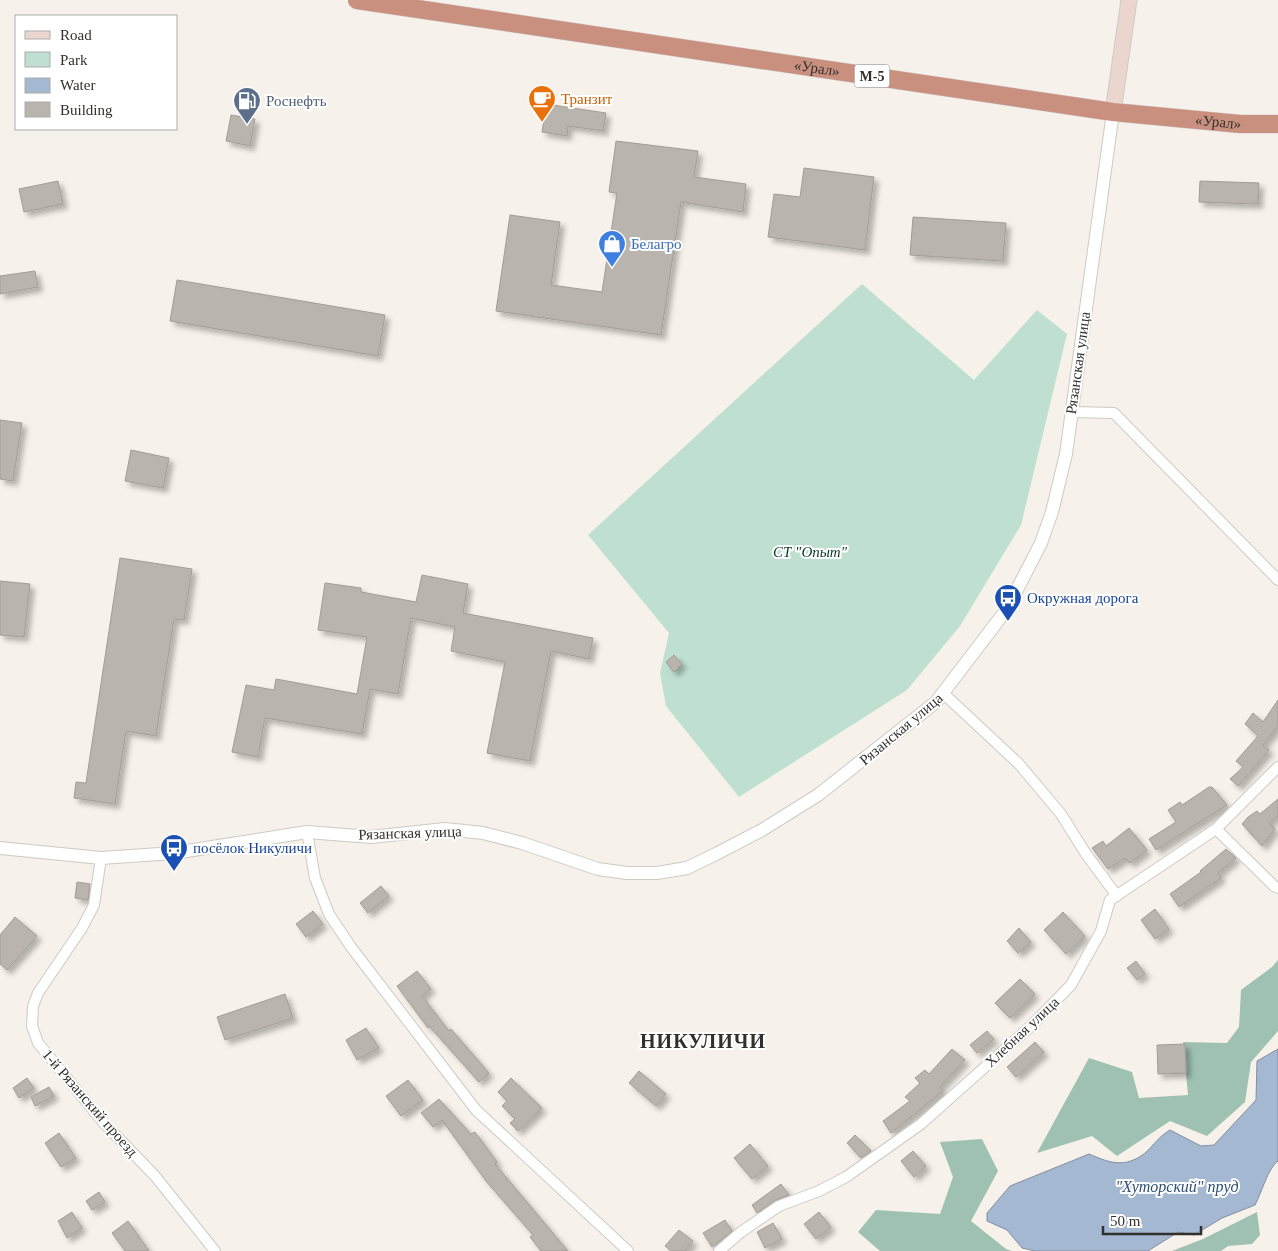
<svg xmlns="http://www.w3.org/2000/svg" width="1278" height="1251" font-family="Georgia,serif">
<defs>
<filter id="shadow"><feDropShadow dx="4.5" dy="4.5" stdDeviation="2.5" flood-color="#0004"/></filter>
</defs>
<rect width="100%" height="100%" fill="#f6f1ea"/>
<path fill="#bfe0d0" d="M862,284L974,380L1037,310L1067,334L1021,525L960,626L907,690L739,797L666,706L660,673L669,633L588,535Z"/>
<path fill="#9fc1b1" d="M1278,960V1031L1251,1062L1245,1102L1207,1136L1170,1121L1117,1156L1092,1136L1037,1153L1089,1058L1132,1072L1139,1098L1188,1095L1183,1042L1227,1043L1239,1027L1241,990L1272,967Z
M982,1139L998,1171L971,1221L1006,1249L1012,1251H880L858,1232L876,1210L940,1214L953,1177L940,1142Z
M1257,1212L1260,1235L1252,1244L1228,1246L1221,1251H1172L1203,1239Z"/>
<path fill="#a4b8d2" stroke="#828fa0" d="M1278,1049V1161C1268,1168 1262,1192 1255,1205L1222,1218L1194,1235L1178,1232L1148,1251H1035L1022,1248L1007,1230L987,1221V1213L1010,1186L1089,1154C1108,1162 1122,1168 1141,1156C1151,1150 1156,1138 1170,1130L1201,1146L1214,1145L1256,1100L1257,1061Z"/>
<path fill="#b9b5ae" stroke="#a19d96" filter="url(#shadow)" d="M546,104L606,113L603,131L568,126L567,136L542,132Z
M231,115L255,119L250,146L226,141Z
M616,141L698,151L694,177L746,184L743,212L681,202L661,335L496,311L510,215L560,222L551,285L602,292L617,193L609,192Z
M804,168L874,177L865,250L768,237L774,194L800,197Z
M58,181L63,204L24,212L19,189Z
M1200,181L1259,183L1258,204L1199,202Z
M913,217L1006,223L1003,261L910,255Z
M35,271L38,287L0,294V276Z
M177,280L385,315L378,356L170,321Z
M0,420L22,423L13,481L0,479Z
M131,450L169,458L163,488L125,481Z
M120,558L192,569L184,620L174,619L156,736L126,731L115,804L74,798L76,782L86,783Z
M422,575L468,584L463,613L593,638L589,659L551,651L530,761L487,753L505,662L451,651L455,627L411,618L398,694L370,689L362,734L265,718L258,757L232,752L246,685L274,690L276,679L357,694L367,637L318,630L325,583L361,588V592L416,602Z
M0,581L30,584L24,637L0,635Z
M674,655L682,664L674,672L666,662Z
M1278,700V726L1263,745L1269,750L1238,786L1230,779L1243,767L1236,761L1258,736L1245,724L1253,713L1263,722Z
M1209,787H1212L1227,805L1156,850L1149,839L1176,822L1168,810L1180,802L1182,805Z
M1278,799V816L1269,823L1275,829L1262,846L1242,824L1248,817L1257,811L1260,814Z
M1129,828L1147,850L1130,863L1125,858L1108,869L1092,848L1103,841L1106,846Z
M1226,849L1236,858L1218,873L1221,878L1179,907L1170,894L1201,872L1200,871Z
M77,882L90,884L88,900L75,898Z
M381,886L389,896L368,913L360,903Z
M1155,909L1169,929L1155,939L1141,920Z
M313,911L323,924L306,937L296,924Z
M1063,912L1085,936L1066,954L1044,930Z
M15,917L37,936L7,970L0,964V935Z
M1019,928L1031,942L1018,953L1007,941Z
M1136,961L1145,974L1137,980L1127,968Z
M417,971L431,989L422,996L449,1031L451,1029L489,1073L479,1082L429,1026L428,1028L397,986Z
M1020,979L1035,994L1010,1018L995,1003Z
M285,994L293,1018L225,1040L217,1017Z
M366,1028L379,1048L357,1060L346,1040Z
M987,1031L994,1039L977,1053L970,1045Z
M1035,1042L1044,1052L1016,1077L1007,1067Z
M1185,1044L1186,1073L1158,1074L1157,1045Z
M952,1049L965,1060L940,1087L943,1091L891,1133L883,1121L910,1101L905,1097L920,1083L915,1078L925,1070L929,1074Z
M639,1071L666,1094L656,1106L629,1083Z
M27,1078L34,1088L19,1098L13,1088Z
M511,1078L542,1108L518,1131L510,1123L515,1119L502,1106L507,1101L498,1092Z
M408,1080L423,1100L401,1116L386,1096Z
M49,1087L54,1096L35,1106L31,1097Z
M439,1099L471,1134L475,1132L497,1162L495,1164L568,1251H541L530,1237L533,1235L486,1181L442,1120L433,1127L421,1113Z
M59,1133L76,1158L61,1167L45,1143Z
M855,1135L871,1151L861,1158L847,1143Z
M750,1144L768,1166L752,1179L734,1158Z
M913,1151L926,1166L914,1177L901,1161Z
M781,1184L789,1195L775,1200L757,1213L752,1205Z
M99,1192L105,1202L92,1210L86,1201Z
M72,1212L82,1228L67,1238L58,1221Z
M819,1212L831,1227L816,1239L804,1224Z
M725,1220L732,1231L712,1247L703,1233Z
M128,1221L149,1251H125L112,1233Z
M773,1223L782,1239L765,1248L757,1232Z
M679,1230L693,1241L685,1251H671L665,1246Z"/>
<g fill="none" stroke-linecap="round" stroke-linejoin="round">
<defs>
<path id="minor" d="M1072,412L1114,413L1278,580
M943,693L1019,764L1061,814L1086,854L1117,896
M1216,829L1274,886L1278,888
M307,832L315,878L329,914L351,947L476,1110L628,1251
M101,858L94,905L82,928L38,993L33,1006L32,1026L38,1043L103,1122L155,1176L215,1251
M719,1251L741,1232L779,1206L819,1191L846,1177L921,1124L1031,1026L1071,985L1101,931L1110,900L1216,829L1278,767"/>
<path id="tertiary" d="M0,848L101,858L174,853L307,832L371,837L445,829L483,833L522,843L598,869L627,873H657L687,868L716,854L762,830L818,795L936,702L1007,609L1041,543L1052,512L1066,454L1113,112"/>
<path id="secondary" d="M1113,112L1129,0"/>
<g id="trunk">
<path id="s1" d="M357,0L1113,112L1240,124H1278"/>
</g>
</defs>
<use href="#minor" stroke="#cecac3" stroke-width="12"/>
<use href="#tertiary" stroke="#cecac3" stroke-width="14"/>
<use href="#secondary" stroke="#cecac3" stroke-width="17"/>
<use href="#trunk" stroke="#d2d1d1" stroke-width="19"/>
<use href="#minor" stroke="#fff" stroke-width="10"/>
<use href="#tertiary" stroke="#fff" stroke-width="12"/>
<use href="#secondary" stroke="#ebd6cf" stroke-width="15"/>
<use href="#trunk" stroke="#ca907f" stroke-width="18"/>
</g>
<defs>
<symbol id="cafe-pin" viewBox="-11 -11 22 30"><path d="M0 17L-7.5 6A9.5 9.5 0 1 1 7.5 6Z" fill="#e8710a" stroke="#fff"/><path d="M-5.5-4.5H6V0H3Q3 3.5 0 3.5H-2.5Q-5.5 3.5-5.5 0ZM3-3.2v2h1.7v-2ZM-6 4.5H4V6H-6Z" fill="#fff"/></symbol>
<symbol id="fuel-pin" viewBox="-11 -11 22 30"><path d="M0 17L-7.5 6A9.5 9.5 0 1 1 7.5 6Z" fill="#5c6f8a" stroke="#fff"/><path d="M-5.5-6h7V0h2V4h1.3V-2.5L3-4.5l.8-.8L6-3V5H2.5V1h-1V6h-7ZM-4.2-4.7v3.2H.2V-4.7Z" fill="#fff"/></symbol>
<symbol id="shop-pin" viewBox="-11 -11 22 30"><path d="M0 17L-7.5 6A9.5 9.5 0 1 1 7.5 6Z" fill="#3f7fe0" stroke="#fff"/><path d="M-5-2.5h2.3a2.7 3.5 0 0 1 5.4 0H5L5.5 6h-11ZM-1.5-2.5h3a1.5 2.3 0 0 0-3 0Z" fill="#fff"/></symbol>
<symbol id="bus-pin" viewBox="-11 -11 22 30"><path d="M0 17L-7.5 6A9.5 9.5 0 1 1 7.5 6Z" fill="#1a4fb4" stroke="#fff"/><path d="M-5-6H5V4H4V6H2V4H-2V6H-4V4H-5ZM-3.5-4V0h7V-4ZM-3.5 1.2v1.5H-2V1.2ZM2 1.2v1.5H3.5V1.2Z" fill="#fff"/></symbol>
</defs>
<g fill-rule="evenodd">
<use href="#cafe-pin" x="526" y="83" width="32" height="43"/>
<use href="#fuel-pin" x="231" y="85" width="32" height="43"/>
<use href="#shop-pin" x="596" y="228" width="32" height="43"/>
<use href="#bus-pin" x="992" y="582" width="32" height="43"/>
<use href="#bus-pin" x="158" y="832" width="32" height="43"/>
</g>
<g text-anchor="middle" stroke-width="4" stroke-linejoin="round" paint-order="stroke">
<rect fill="#fff" stroke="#706e6c" stroke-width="1" x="854.5" y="64.5" width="35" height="23" rx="4"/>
<g font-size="14" font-weight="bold" fill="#32302d">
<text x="872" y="81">М-5</text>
</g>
<g font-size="15" fill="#32302d" stroke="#fff">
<text dy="5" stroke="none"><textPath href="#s1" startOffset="465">«Урал»</textPath></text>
<text dy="5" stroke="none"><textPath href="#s1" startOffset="870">«Урал»</textPath></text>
<text transform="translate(1078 363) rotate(-82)" y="5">Рязанская улица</text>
<text transform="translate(901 729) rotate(-40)" y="5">Рязанская улица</text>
<text transform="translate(410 833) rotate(-2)" y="5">Рязанская улица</text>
<text transform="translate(1022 1032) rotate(-43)" y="5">Хлебная улица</text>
<text transform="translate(90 1103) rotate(49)" y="5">1-й Рязанский проезд</text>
</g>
<g font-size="15" fill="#c56008" stroke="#fff" text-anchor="start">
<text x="561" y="104">Транзит</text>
</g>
<g font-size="15" fill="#4e5e75" stroke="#fff" text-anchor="start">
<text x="266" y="106">Роснефть</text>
</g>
<g font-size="15" fill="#366cbe" stroke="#fff" text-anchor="start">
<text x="631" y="249">Белагро</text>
</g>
<g font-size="15" font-style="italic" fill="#083828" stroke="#fff">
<text x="810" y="557">СТ "Опыт"</text>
</g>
<g font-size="15" fill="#164399" stroke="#fff" text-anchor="start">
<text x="1027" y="603">Окружная дорога</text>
<text x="193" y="853">посёлок Никуличи</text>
</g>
<g font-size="16" font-style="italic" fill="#2f4e73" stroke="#fff">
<text x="1177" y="1192">"Хуторский" пруд</text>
</g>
<g font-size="20" font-weight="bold" letter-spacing="1" fill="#32302d" stroke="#fff">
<text x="703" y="1048">НИКУЛИЧИ</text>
</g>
</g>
<rect x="15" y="15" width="162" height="115" fill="#ffffff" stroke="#adacab"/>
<rect x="25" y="31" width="25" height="8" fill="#ebd6cf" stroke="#adacab"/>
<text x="60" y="40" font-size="15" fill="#32302d">Road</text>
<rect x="25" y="52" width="25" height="15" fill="#bfe0d0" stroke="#adacab"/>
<text x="60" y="65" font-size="15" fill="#32302d">Park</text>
<rect x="25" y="78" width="25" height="15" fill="#a4b8d2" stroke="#adacab"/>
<text x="60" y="90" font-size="15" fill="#32302d">Water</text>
<rect x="25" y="102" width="25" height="15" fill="#b9b5ae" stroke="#adacab"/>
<text x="60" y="115" font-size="15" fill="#32302d">Building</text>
<path d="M1103 1226v8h98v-8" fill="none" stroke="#32302d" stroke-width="2.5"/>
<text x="1110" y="1226" font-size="15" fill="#32302d" stroke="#ffffff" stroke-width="4" paint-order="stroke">50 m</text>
</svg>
